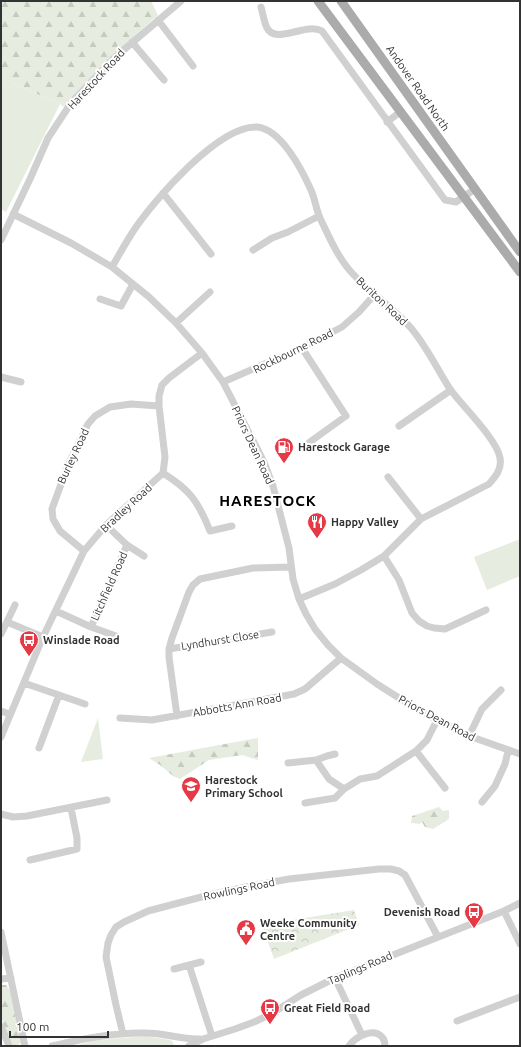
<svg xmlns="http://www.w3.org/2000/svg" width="521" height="1047" font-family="Ubuntu,sans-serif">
<defs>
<pattern id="forest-firs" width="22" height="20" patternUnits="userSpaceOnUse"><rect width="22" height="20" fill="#e6ecdf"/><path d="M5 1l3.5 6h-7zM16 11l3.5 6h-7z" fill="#c6cbc0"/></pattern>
<pattern id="park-crowns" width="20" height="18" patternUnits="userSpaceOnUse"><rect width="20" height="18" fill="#e6ecdf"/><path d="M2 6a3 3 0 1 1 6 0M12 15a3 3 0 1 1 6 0" fill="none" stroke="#c6cbc0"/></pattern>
</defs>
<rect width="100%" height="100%" fill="#fff"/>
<path fill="#e6ecdf" d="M1,78L60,104L6,212L1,209Z
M520,539V576L487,590L474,557Z
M98,718L103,759L81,762Z
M146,1036L170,1040L173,1042L174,1046H73L98,1040Z"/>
<path fill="url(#forest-firs)" d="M1,1H151L158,15L112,56L64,107L60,104L1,78Z
M258,738V760L242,755L209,760L180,779L173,776L160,765L149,758Z
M439,807L443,811L449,810V819L433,829L425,827L422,822L420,824L411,823L412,816Z
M1,985H6L10,991L21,1043L17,1045L11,1046L1,1016Z"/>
<path fill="url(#park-crowns)" d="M354,910L359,925L274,959L262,925Z"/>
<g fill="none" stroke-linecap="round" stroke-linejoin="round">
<path stroke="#d0d0d0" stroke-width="7" d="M261,7C263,14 264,22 267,28C276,45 306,22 322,31L445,200L456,202L475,189
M158,20L193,66
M132,42L164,80
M387,122L400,112
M163,193L211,254
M13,214L71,243L112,267L149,297L176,323L202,353L223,382L264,462L273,486L289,548L293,579L299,599L306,614L315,629L328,645L341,658L377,684L399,698L437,720L469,736L520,754
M1,240L30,179L48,138L71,103L113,59L181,1
M253,250L272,238L288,232L319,216
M112,267C119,255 126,242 134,230C154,200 219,125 257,127C281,129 302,170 311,190C315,199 316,209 320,218C330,239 340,263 358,279C375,296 395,310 411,328C427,347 437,369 450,389C462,406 497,439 500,458C502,469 496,476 489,484L421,519L384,556L361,570L335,584L299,599
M100,299L121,306L133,284
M176,323L210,292
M302,348L346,416L307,444
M1,377L21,382
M223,382L302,348L342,327L359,312L375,294
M399,426L451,390
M163,473C190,490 198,501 210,531L232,526
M388,477L421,519
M106,525L127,545L144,556
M84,551L60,531L53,519L52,509L68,465L88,424L95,416L110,407L131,404L159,406
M384,556L399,580L412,613L419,621L427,626L434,628L445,629L486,610
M56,611L91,627L116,636
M7,622L43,637
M91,627L127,545
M1,634L15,605
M169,649L272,632
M24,683L85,704
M1,711L9,714
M177,716L169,657V649L172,638L189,592L193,585L200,579L253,568L291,567
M120,718L152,720L294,694L305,689L341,658
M469,736L482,709L501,690
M1,737L43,637L84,551L106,525L163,473L165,457L159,406V396L162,385L169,378L202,353
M39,748L59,695
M416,751L445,788
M316,760L327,756L335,754
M288,763L316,760L329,779L344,789
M482,802L495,786L505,764L508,751
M305,803L335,798L344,789L360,779L377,776L416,751L427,740L437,720
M1,814L13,817L27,816L107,800
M30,860L77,849V838L71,808
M504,911L520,944
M1,932L25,1046
M189,965L212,1036
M174,969L201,962
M335,978L362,1035
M1,979L11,978
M457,1021L520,997
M1,1026L9,1046
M123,1034L116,1005L106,957L108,943L111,935L116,927L124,922L148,911L209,895L251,886L289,879L379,869H391L399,871L405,875L438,937
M52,1046C83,1039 115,1032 147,1033C165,1033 182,1040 200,1039
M189,1046L203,1039L235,1029L254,1022L271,1014L301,995L335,978L504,911L520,903
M349,1046C355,1037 373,1027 382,1037C384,1039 385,1043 385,1046"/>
<path stroke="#ababab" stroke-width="9" d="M318,1L520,272
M341,1L520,252"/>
</g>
<defs>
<symbol id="fuel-pin" viewBox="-11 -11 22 30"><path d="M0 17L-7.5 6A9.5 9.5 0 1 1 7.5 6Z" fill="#e63946" stroke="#fff"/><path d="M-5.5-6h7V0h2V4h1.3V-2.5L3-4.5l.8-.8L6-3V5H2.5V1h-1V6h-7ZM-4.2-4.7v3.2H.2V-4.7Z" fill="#fff"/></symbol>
<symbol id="restaurant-pin" viewBox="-11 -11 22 30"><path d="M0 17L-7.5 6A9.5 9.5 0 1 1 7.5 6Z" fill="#e63946" stroke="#fff"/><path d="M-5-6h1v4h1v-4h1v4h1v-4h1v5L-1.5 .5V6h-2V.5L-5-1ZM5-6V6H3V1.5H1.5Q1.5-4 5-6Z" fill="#fff"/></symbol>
<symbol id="bus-pin" viewBox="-11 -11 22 30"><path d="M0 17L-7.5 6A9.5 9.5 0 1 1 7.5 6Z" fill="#e63946" stroke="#fff"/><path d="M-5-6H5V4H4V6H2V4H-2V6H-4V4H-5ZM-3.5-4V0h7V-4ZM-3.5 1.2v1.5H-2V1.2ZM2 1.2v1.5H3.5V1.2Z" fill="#fff"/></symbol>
<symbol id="school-pin" viewBox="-11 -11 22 30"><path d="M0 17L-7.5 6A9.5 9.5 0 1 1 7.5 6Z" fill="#e63946" stroke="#fff"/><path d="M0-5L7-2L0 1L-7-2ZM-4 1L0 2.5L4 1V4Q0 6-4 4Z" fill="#fff"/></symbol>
<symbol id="civic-pin" viewBox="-11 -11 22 30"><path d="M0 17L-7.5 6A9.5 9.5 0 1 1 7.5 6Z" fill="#e63946" stroke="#fff"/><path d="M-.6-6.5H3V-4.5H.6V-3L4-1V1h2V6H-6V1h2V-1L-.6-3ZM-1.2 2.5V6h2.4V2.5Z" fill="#fff"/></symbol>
</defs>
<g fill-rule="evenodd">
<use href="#fuel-pin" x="273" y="436" width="22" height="30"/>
<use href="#restaurant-pin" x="306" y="511" width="22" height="30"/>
<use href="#bus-pin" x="18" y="629" width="22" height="30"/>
<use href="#school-pin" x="180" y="775" width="22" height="30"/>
<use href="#bus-pin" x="463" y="901" width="22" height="30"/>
<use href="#civic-pin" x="235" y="918" width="22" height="30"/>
<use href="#bus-pin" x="259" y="997" width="22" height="30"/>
</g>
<g text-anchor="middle" stroke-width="4" stroke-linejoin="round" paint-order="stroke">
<g font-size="11" fill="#333" stroke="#fff">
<text transform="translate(96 79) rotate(-47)" y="4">Harestock Road</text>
<text transform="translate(418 88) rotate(55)" y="4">Andover Road North</text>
<text transform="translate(382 301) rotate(43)" y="4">Buriton Road</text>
<text transform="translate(293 351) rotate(-26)" y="4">Rockbourne Road</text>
<text transform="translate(253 445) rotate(65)" y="4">Priors Dean Road</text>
<text transform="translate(73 456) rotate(-65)" y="4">Burley Road</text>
<text transform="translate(126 508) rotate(-43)" y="4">Bradley Road</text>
<text transform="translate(109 586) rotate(-66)" y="4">Litchfield Road</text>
<text transform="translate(220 640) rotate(-9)" y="4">Lyndhurst Close</text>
<text transform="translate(237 705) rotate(-10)" y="4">Abbotts Ann Road</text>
<text transform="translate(437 718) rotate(28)" y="4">Priors Dean Road</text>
<text transform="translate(239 889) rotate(-12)" y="4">Rowlings Road</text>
<text transform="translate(360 968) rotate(-23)" y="4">Taplings Road</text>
</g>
<g font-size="11" font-weight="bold" fill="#333" stroke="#fff" text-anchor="start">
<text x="298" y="451">Harestock Garage</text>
<text x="331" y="526">Happy Valley</text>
<text x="43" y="644">Winslade Road</text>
<text x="205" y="784">Harestock<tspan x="205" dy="13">Primary School</tspan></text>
<text x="460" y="916" text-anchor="end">Devenish Road</text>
<text x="260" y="927">Weeke Community<tspan x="260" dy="13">Centre</tspan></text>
<text x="284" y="1012">Great Field Road</text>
</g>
<g font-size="15" font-weight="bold" letter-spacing="1" fill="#000" stroke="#fff">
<text x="268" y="506">HARESTOCK</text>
</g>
</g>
<rect width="521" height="1047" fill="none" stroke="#333333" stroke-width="4"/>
<path d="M10 1031v6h98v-6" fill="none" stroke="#333333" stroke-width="2"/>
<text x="16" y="1031" font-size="12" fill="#333333" stroke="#ffffff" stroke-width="3" paint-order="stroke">100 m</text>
</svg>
